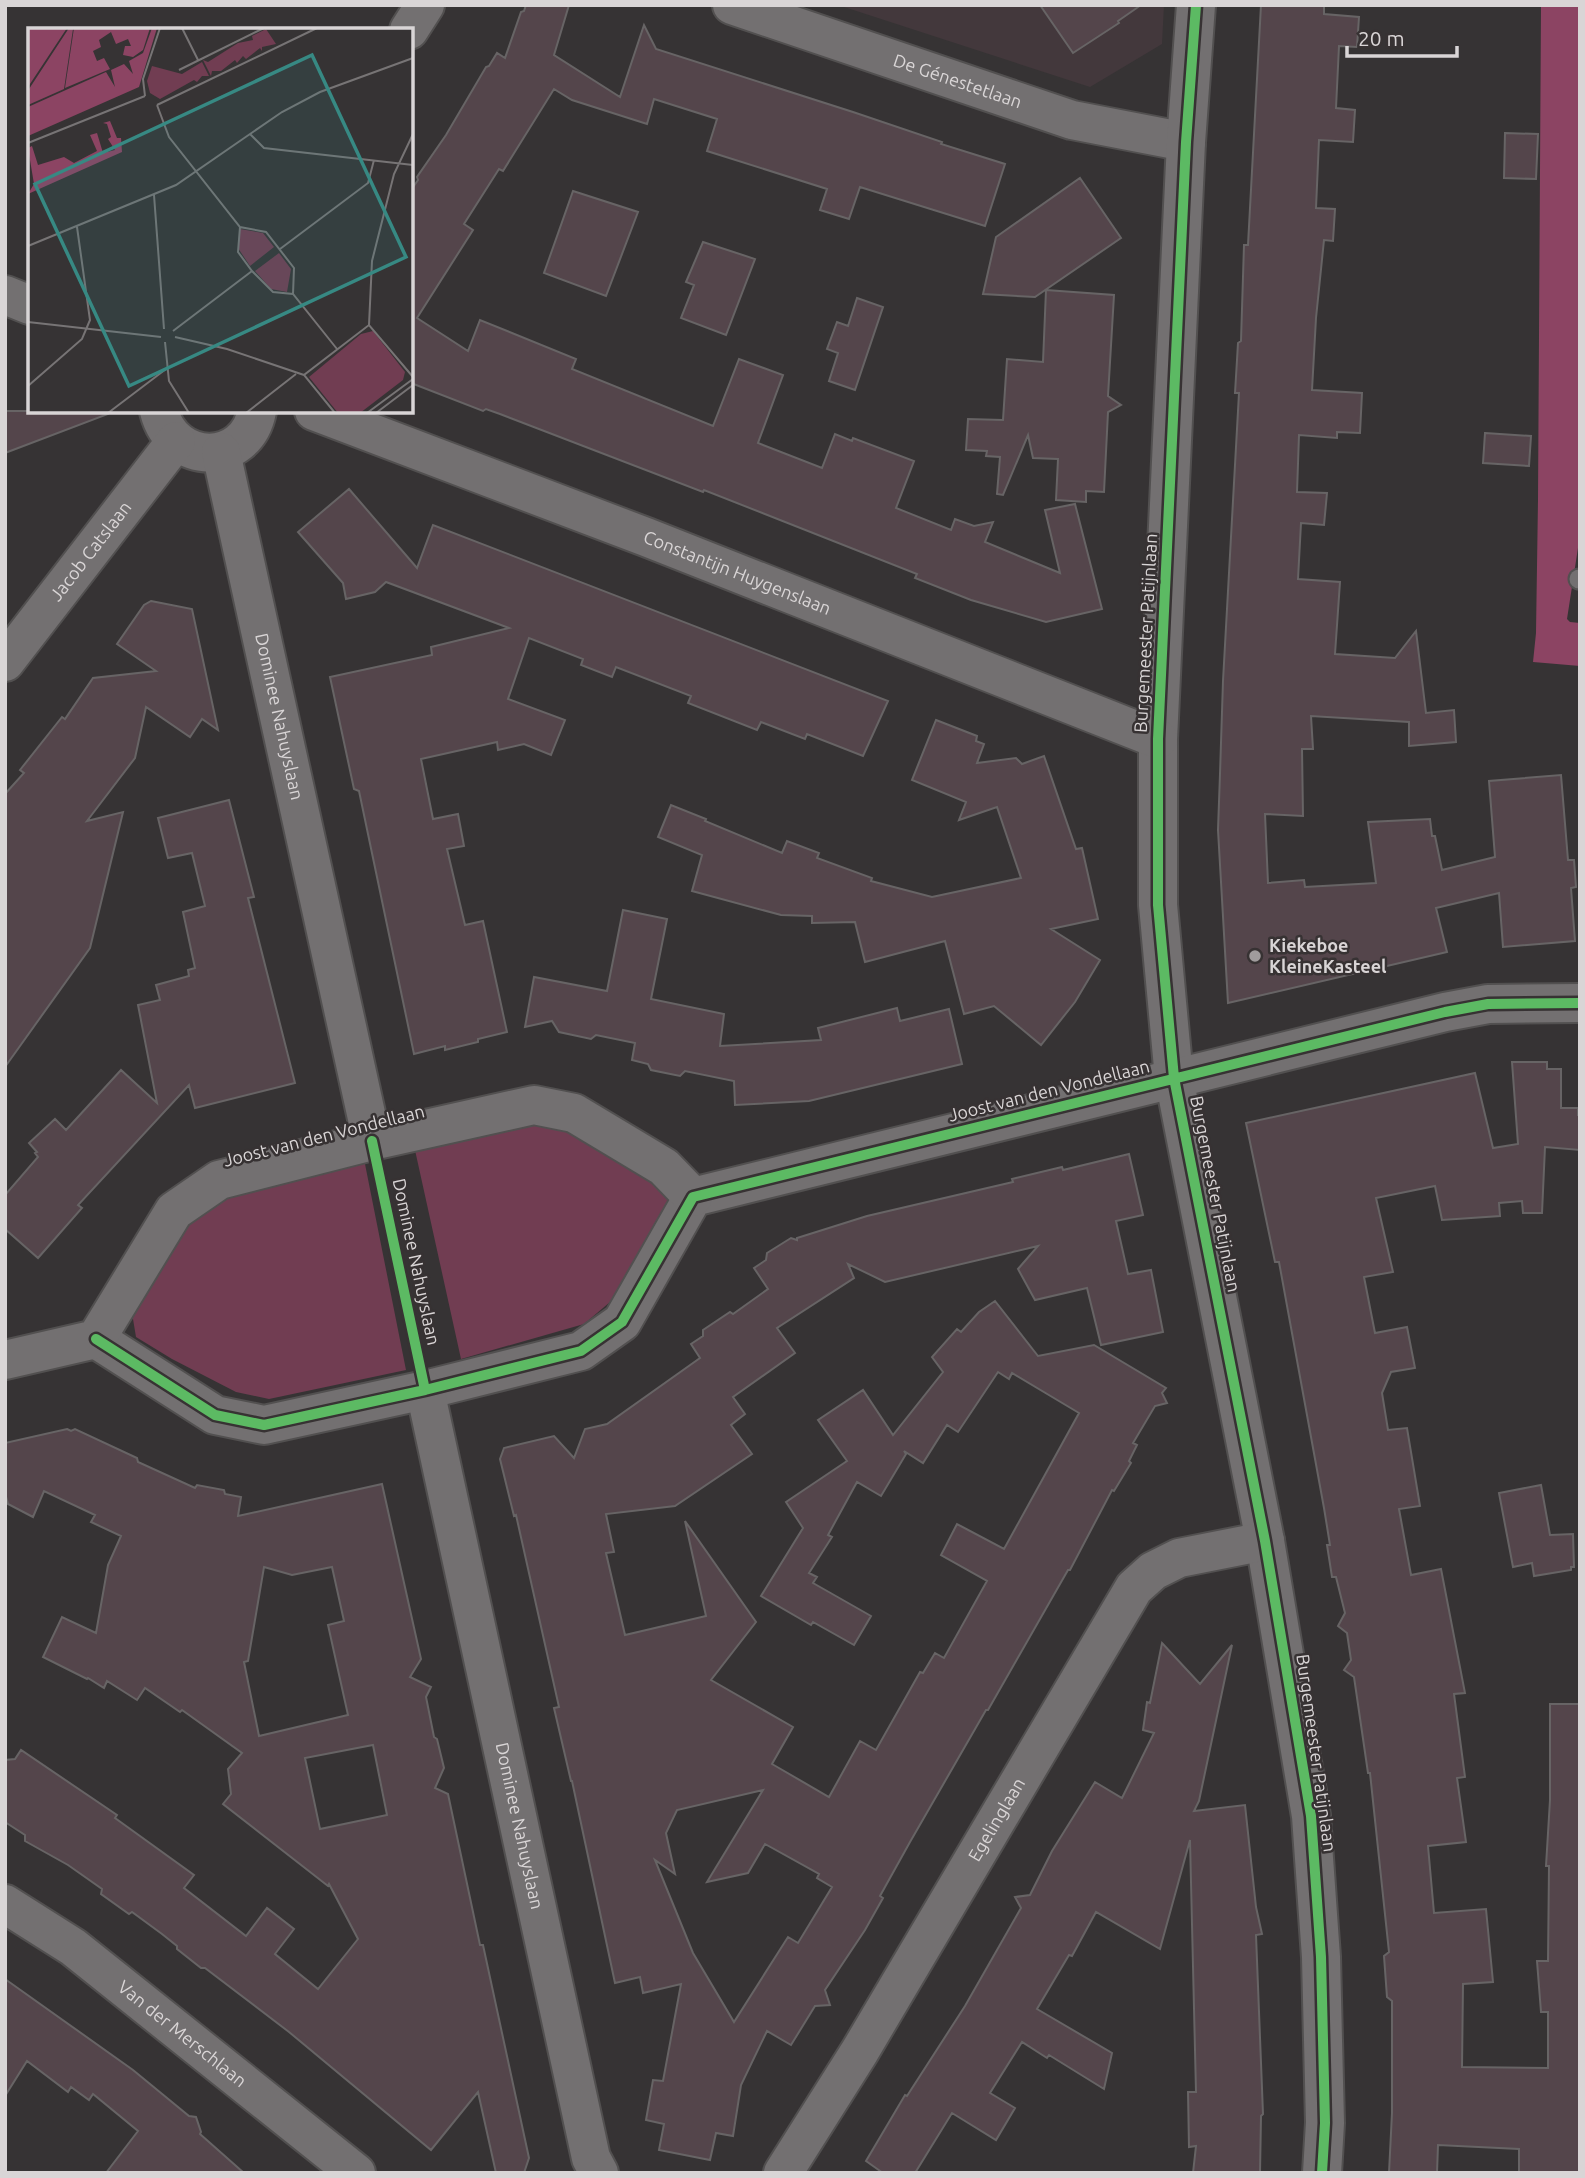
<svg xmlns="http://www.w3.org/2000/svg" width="1585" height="2178" font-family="Ubuntu,sans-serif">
<rect width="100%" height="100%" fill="#363334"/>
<path fill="#43383c" d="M838,5H1164L1162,44L1090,87Z"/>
<path fill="#713d52" d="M542,1110L655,1165L685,1210L616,1297L584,1324L461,1359L413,1141Z
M364,1159L406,1370L269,1399L236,1392L172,1359L136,1337L131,1307L198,1210L226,1192Z"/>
<path fill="#8c4463" d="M1541,5H1580V535L1567,619L1570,622L1580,623V666L1533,662L1536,633L1538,500Z"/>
<path fill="#54454b" stroke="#676465" stroke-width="2" fill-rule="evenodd" d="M526,5H569L554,55L620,97L644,25L656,49L853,112L942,142L941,144L1005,164L985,226L860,187L849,219L820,210L827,189L707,151L717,119L654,99L647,124L572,100L554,89L503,171L499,169L464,224L473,230L417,318L468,351L480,320L576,359L572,369L713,426L739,359L783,375L758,443L822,468L835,434L852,441L853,438L914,461L896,508L951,530L955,519L974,526L993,522L985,542L1060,573L1045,510L1075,504L1102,609L1046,622L971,600L915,578L917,574L704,490L703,492L500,414L486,409L483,411L411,383V190L418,180L417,177L446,135L486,67L489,66L497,53L505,58L521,12L524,11Z
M1040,5H1141L1118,21L1119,23L1073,53Z
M1261,5H1324V14L1359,17L1357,47L1339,46L1336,108L1355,110L1353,142L1319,140L1316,208L1335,209L1333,241L1324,240L1316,318L1312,390L1362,393L1360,433L1337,432V438L1299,435L1297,492L1327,493L1324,525L1301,523L1298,579L1340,582L1335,654L1395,658L1416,631L1426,713L1454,710L1456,742L1409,746V722L1311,716L1313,749H1302L1303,816L1265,814L1268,883L1304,880L1305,887L1376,883L1368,822L1430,819L1432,836H1435L1442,870L1495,857L1489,781L1561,775L1568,860H1574L1576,887L1571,888L1575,941L1503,947L1499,893L1436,908L1447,952L1228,1003L1218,830L1220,774L1223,681L1239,393H1235L1237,360L1238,343L1241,341L1244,245H1248Z
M1505,133L1538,134L1536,179L1504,178Z
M1080,178L1121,238L1035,297L983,294L996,237Z
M573,191L638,212L606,296L544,273Z
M703,242L755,259L726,335L681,318L694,285L686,282Z
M1046,290L1114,295L1108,396L1121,405L1108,412L1104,492L1086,491V502L1056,500L1058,459L1033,458L1028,435L1003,495L997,494L1000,457L986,456L987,451L966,450L968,419L1003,420L1007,359L1043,362Z
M857,298L883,307L855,390L829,381L838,353L827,349L837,322L848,326Z
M5,411H107L108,414L5,453Z
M1485,433L1531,436L1529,466L1483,463Z
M349,489L417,568L433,525L888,701L863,756L807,734L805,739L761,722L757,730L688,703L691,696L616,667L612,677L581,665L583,659L529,638L508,699L565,720L551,755L524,744L498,750L497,742L421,759L433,819L458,814L464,846L447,849L465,925L483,921L507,1032L478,1039V1042L445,1050V1046L414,1054L359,791L354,789L330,677L432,655L431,647L509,628L386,582L375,592L346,599L343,583L298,532Z
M151,601L192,609L218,730L202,719L190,737L146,707L135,758L87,821L123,812L90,948L5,1067V794L24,773L20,770L62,717L65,719L93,678L156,671L117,644L144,605Z
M936,720L977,736L976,741L984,744L977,763L1016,758L1022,764L1044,756L1076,849L1082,848L1098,919L1051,929L1100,960L1075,1002L1041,1045L994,1006L964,1014L945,941L865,962L855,922L812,923V916L781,915L692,891L702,855L658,837L671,805L706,819L705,821L782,853L787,841L819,853L817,858L872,878L871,881L932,897L1021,878L997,807L959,820L966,802L912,780Z
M229,800L254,897L248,898L295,1083L195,1108L189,1085L78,1205L82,1208L38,1258L5,1229V1195L38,1157L35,1153L37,1152L29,1143L55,1119L66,1130L121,1070L157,1103L138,1005L160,1000L156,985L189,976L188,970L195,968L183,912L205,906L192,853L168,858L158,818Z
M623,910L667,919L651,999L724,1014L720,1046L821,1040L818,1028L897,1008L900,1021L949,1009L962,1064L809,1101L735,1105L734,1081L685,1071L680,1076L651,1070L648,1064L632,1060L635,1043L596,1035L591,1039L559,1032L552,1021L525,1027L534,977L607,991Z
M1512,1062H1547V1069H1561V1108H1578V1115H1580V1150L1545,1147L1542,1213H1523L1522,1201L1499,1203L1500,1216L1442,1220L1435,1186L1376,1198L1393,1272L1364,1277L1375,1333L1407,1327L1415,1368L1391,1372L1382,1393L1388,1430L1407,1428L1420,1506L1399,1509L1411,1575L1441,1569L1465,1693L1454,1694L1465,1777L1457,1778L1466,1842L1428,1846L1434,1913L1486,1909L1493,1982L1463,1984L1462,2067L1548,2068V2012H1541L1537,1961H1548L1549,1866H1546L1550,1800V1704H1580V2173H1519V2149L1438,2145L1437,2173H1389L1392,2113V2001L1387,1997L1384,1956L1389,1952L1370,1773H1368L1354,1677L1344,1670L1351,1660L1347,1633L1338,1626L1345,1613L1336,1577H1332L1327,1545H1330L1324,1508L1279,1262H1275L1246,1123L1475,1073L1493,1148L1518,1144Z
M1129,1154L1143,1215L1116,1221L1128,1274L1151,1270L1163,1332L1101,1345L1087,1288L1035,1300L1018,1269L1038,1246L885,1282L848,1264L854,1278L777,1328L795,1353L733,1397L745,1414L731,1425L752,1454L675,1506L606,1514L614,1552L606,1553L625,1635L706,1616L685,1521L756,1622L711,1680L793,1727L772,1764L829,1797L860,1741L876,1750L920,1672L923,1673L935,1653L944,1658L987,1581L941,1555L957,1524L1004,1549L1079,1413L1012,1373L1009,1379L998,1372L958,1432L947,1425L923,1463L904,1451L906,1454L881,1496L857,1482L828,1535L832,1537L809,1573L817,1577L813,1583L871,1616L854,1645L813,1622L811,1625L761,1596L803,1528L786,1502L847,1461L818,1420L863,1390L893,1435L943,1372L932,1357L957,1329L961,1332L979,1312L995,1301L1038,1356L1094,1345L1166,1388L1162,1393L1167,1403L1155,1406L1133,1443L1137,1445L1129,1461L1131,1463L1114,1491L1112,1490L1070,1570H1068L988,1710H986L910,1842L880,1896L883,1898L865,1930L825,1990L830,2005L815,2006L791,2045L767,2031L741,2085L733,2136L716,2133L710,2160L659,2150L664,2124L646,2120L653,2080L663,2081L681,1984L643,1993L640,1977L615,1983L572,1781H571L554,1708L559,1707L516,1515L514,1516L500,1459L504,1448L554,1436L574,1458L585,1429L607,1424L700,1358L691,1344L703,1336V1330L730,1312L733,1314L768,1289L754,1268L766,1260L767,1253L791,1238L797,1240V1238L867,1216L1013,1182L1012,1179L1062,1167L1063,1170ZM763,1790L707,1882L748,1873L765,1844L819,1874L817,1878L832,1887L798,1943L788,1937L734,2022L693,1953L655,1860L675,1874L666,1833L677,1810Z
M67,1429L71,1431L75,1429L137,1458L138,1462L195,1488L197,1485L224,1490L225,1494L241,1497L238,1516L382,1484L421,1659L410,1677L431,1687L426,1697L434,1737L437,1739L444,1768L435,1788L448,1794L480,1945H483L529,2158L524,2173H496L478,2092L431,2150L289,2032L205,1968H201L177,1949V1946L162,1934L132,1912L129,1914L101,1894L102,1889L68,1865L25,1841V1835L5,1822V1760L15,1759L21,1750L117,1815L115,1818L194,1875L184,1888L246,1936L267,1908L294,1929L275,1954L318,1989L358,1939L329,1884L328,1886L223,1804L231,1794L228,1769L242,1753L182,1710L180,1712L145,1688L137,1700L107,1681L104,1688L88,1678L87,1679L43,1657L62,1617L96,1633L108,1565L121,1536L91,1522L95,1515L44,1491L33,1517L8,1504L5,1493V1443ZM264,1567L292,1575L332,1567L344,1621L328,1625L348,1715L259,1736L244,1662L248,1661ZM373,1745L387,1815L320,1829L305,1758Z
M1541,1485L1550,1535L1573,1534L1574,1567H1571V1570L1534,1576L1532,1563L1513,1567L1499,1493Z
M1162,1643L1200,1684L1232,1645L1199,1801L1194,1811L1245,1805L1256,1907L1262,1934L1256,1935L1263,2114L1261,2116L1260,2173H1193L1196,2146L1189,2147L1188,2092H1196L1190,1840L1160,1949L1096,1912L1072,1956L1069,1955L1037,2009L1112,2053L1104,2089L1049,2055L1047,2058L1022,2042L990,2093L1015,2108L996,2140L952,2113L915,2173H883L866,2161L905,2095L907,2096L965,2006L1021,1908L1015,1897L1030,1895L1052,1851L1095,1782L1122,1798L1154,1733L1143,1730L1147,1702L1150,1703Z
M5,1979L133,2070L189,2116L196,2117L201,2132L200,2134L244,2173H106L138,2131L93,2094L89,2100L71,2087L68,2092L27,2061L5,2096Z"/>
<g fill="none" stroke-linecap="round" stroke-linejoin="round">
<defs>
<path id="lane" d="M1579,579H1580"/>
<g id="street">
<path id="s1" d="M732,5L1072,120L1186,142"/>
<path d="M1196,5L1186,142L1158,739V905L1174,1078L1265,1541L1311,1816L1321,1957L1325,2123L1322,2173"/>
<path d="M409,30L425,5"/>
<path d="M5,295L30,305"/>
<path d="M159,411C173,466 246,467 257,411"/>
<path id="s2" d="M314,411L646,537L1158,739"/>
<path id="s3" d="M221,452L372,1141"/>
<path id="s4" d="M5,662L176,441"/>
<path d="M96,1339L215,1415L264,1425L425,1390L581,1351L622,1322L693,1197L1445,1012L1488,1004L1580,1003"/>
<path d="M5,1360L96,1339L174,1211L219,1180L372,1141L534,1105L574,1113L664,1167L693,1197"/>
<path id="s5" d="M425,1390L591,2158L599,2173"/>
<path id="s6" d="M5,1904L73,1947L356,2173"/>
<path id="s7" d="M783,2173L860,2051L1134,1588L1153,1571L1179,1558L1265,1541"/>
</g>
</defs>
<use href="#lane" stroke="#525050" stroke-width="23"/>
<use href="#street" stroke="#525050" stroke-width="42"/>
<use href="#lane" stroke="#737071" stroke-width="19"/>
<use href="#street" stroke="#737071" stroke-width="38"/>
<defs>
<path id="cycleway" d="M1196,5L1186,142L1158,739V905L1174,1078L1265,1541L1311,1816L1321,1957L1325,2123L1322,2173
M372,1141L425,1390
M96,1339L215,1415L264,1425L425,1390L581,1351L622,1322L693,1197L1445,1012L1488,1004L1580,1003"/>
</defs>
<use href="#cycleway" stroke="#373233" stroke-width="15"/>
<use href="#cycleway" stroke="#5cba63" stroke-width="10"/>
</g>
<circle fill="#a09c9d" stroke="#373233" stroke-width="2.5" cx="1255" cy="956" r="7"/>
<g text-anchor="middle" stroke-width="5" stroke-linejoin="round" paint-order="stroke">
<g font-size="18" fill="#d9d5d6" stroke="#373233">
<text dy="6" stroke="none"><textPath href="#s1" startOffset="238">De Génestetlaan</textPath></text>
<text dy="6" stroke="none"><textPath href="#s4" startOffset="140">Jacob Catslaan</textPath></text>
<text dy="6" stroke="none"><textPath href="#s2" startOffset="453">Constantijn Huygenslaan</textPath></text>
<text transform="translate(1146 633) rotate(-87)" y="6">Burgemeester Patijnlaan</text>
<text dy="6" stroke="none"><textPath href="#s3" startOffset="271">Dominee Nahuyslaan</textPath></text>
<text transform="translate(1049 1091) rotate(-14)" y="6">Joost van den Vondellaan</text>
<text transform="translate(324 1136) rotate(-14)" y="6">Joost van den Vondellaan</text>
<text transform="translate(1215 1194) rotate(79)" y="6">Burgemeester Patijnlaan</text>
<text transform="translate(416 1262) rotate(78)" y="6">Dominee Nahuyslaan</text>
<text transform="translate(1316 1753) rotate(82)" y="6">Burgemeester Patijnlaan</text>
<text dy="6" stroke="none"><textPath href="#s7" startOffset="413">Egelinglaan</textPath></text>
<text dy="6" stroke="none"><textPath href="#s5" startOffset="446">Dominee Nahuyslaan</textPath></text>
<text dy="6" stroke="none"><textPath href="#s6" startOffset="220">Van der Merschlaan</textPath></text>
</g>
<g font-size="18" font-weight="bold" fill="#d9d5d6" stroke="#373233" text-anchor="start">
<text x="1269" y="952">Kiekeboe<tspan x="1269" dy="21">KleineKasteel</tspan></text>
</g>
</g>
<g transform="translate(28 28)">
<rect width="385" height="385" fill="#363334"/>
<path d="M238,1L248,16L234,19V23L232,20L218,31L215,28L209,35L207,32L193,43H184L183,48L175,32L180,34L210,15L225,12L224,8ZM174,34L181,48H174L169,54L166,52L132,71L122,65L119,53L124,38L154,46ZM212,201L235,205L246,219L222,238L210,220ZM251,225L263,241L259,264L243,261L227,243ZM345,303L377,344L375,352L332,385H310L281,349L333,306Z" fill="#713d52"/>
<path d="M0,0H39L0,59ZM41,0L45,1L36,61L0,77L1,61ZM46,0H122L115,22L105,29L95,27L97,18H103L100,11L88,16L83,4L71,12L73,19L65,23L69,33L76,30L82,41L37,60ZM124,0H129L111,59L0,108V79L78,44L87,59L83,42L96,36L105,46L101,33L115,25ZM82,93L89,110H93L94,124L0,166L6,156L0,120L4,118L10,137L36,129L46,135L69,123L62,107L69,105L75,125L87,122L80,111L83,109L79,96L75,95Z" fill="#8c4463"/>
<path fill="none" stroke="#777475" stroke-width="2" d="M154,0L170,32M151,42L236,0M117,68L115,51L132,0M129,77L141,109L212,199L238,204L266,240L265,266M129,77L289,0M222,106L236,120L385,137M0,115L117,68M126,167L136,301M212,199L210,224L224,243L245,264L265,266L309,321M0,218L148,157L254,84L292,64L385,30M252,221L340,155L346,132M0,294L133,309M341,297L344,233L366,146L385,106M145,303L224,243M147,309L199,321L276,347M137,314L141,353L161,385M0,358L54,311L62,292L49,199M80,385L138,341M218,385L268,346M307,385L276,347L341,297L385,349M339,385L385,351M348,385L385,357"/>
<path fill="#378983" fill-opacity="0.15" stroke="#378983" stroke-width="3.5" d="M284,27L378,229L101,358L7,156Z"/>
<rect width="385" height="385" fill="none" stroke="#d9d5d6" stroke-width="3.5"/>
</g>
<rect width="1585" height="2178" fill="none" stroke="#d9d5d6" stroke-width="14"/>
<path d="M1347 46v10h110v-10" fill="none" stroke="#d9d5d6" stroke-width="3.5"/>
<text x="1358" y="46" font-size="21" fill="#d9d5d6" stroke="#373233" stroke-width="5" paint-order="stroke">20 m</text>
</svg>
